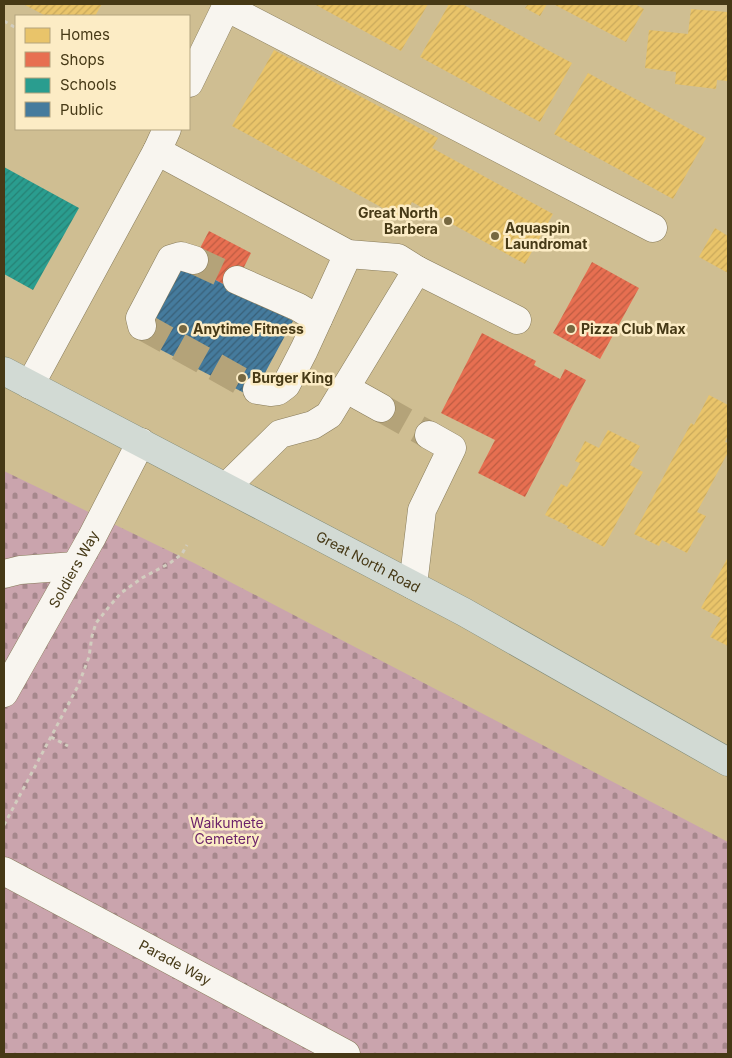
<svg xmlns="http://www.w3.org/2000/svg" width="732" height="1058" font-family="Inter,sans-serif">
<defs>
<pattern id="cemetery-stones" width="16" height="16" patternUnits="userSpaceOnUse" patternTransform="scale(1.25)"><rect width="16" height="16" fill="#caa4ad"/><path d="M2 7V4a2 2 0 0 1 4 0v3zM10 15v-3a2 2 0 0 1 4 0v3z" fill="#a6878c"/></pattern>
<pattern id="homes-hatch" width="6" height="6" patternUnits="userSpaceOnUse" patternTransform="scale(1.25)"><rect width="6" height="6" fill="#e9c46a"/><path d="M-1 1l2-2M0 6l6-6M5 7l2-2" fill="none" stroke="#c9a95b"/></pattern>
<pattern id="shops-hatch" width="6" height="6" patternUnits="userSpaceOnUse" patternTransform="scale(1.25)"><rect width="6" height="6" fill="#e76f51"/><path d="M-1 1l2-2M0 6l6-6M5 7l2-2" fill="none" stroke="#bd5c42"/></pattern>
<pattern id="schools-hatch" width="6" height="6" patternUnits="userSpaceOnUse" patternTransform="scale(1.25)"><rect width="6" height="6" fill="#2a9d8f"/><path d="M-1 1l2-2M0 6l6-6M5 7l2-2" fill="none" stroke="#268174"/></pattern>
<pattern id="public-hatch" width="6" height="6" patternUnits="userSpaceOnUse" patternTransform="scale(1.25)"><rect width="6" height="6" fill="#457b9d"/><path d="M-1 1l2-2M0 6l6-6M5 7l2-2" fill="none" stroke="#396078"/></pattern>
</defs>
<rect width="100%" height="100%" fill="#cfbe92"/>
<path fill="url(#cemetery-stones)" d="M4,471L194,563L728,842V1054H4Z"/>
<path fill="url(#homes-hatch)" d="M23,4H102L95,16H46Z
M314,4H428L401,51Z
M449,4H462L572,63L540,122L420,57Z
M528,4H547L540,16L525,8Z
M553,4H635L644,9L626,42Z
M691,9L727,12L728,14V81L717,80L716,89L675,84L676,72L645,68L649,30L688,34Z
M274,50L438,138L432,148L553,214L525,264L412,202L403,219L232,126Z
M588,73L706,138L673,199L554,134Z
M715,228L728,236V273L699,257Z
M709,395L728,405V435L725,442L728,443V452L697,512L706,516L687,553L662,540L659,546L634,534L691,423L694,425Z
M608,430L640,446L630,465L643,472L604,547L567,528L568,526L545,515L561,484L567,487L580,463L575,461L585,441L599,448Z
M728,557V646L710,637L721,618L701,608Z"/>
<path fill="url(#shops-hatch)" d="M209,231L251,253L233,289L190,267Z
M592,262L639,288L600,359L553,333Z
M482,333L536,361L534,365L560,379L565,369L586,380L525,497L478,473L495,440L441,413Z"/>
<path fill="url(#schools-hatch)" d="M4,167L79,208L33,290L4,274Z"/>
<path fill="url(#public-hatch)" d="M176,260L233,289L285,309L282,315L293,321L252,397L136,337Z"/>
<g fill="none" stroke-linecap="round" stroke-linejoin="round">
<path stroke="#b4a379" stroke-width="28" stroke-dasharray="28 14" stroke-linecap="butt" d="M194,260L237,280
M142,326L257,390
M381,408L429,435"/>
<defs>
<g id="minor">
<path d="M189,83L226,7L653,228"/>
<path d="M157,151L167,129"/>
<path d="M237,280L298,307L318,319"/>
<path d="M142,326L140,318L171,259L181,256L194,260"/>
<path d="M30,385L157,151L348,254L398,258L417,270L517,320"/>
<path d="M345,388L381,408"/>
<path d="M257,390L270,392L278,391L286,385L304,350L348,254"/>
<path d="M226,487L280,434L313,425L329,415L417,270"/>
<path d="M4,574L20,570L75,566"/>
<path d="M413,585L422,510L452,448L429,435"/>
<path id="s1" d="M4,693L92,537L141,442"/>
<path id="s2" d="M4,871L346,1054"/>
</g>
<g id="major">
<path id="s3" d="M4,371L464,612L728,762"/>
</g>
</defs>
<use href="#minor" stroke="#877b5a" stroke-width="29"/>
<use href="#major" stroke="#808a76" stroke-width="29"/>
<path stroke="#d2cdbf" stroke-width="3" stroke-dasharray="4 4" stroke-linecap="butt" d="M4,21L16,28
M51,737L68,746
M4,825L78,686L89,657L92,636L96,623L108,608L121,593L142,578L170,563L182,554L187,545"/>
<use href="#minor" stroke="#f8f5ef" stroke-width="28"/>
<use href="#major" stroke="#d2dad4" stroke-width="28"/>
</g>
<g fill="#766841" stroke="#fcecc5" stroke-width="2">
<circle cx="448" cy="221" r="5"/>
<circle cx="495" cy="236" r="5"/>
<circle cx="183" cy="329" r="5"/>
<circle cx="571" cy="329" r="5"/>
<circle cx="242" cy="378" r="5"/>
</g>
<g text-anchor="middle" stroke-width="5" stroke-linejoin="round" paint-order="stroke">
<g font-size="14" font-weight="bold" fill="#463916" stroke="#fcecc5" text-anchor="start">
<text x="438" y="218" text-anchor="end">Great North<tspan x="438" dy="16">Barbera</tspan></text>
<text x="505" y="233">Aquaspin<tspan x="505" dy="16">Laundromat</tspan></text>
<text x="193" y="334">Anytime Fitness</text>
<text x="581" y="334">Pizza Club Max</text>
<text x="252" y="383">Burger King</text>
</g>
<g font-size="14" fill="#463916" stroke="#fcecc5">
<text dy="5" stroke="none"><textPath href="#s3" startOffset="411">Great North Road</textPath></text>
<text dy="5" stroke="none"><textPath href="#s1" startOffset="142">Soldiers Way</textPath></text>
<text dy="5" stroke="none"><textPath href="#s2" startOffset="194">Parade Way</textPath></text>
</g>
<g font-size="14" fill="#6c236b" stroke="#fcecc5">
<text x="227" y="828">Waikumete<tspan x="227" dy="16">Cemetery</tspan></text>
</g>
</g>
<rect width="732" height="1058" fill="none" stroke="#463916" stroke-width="10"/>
<rect x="15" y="15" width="175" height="115" fill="#fcecc5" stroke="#b3a47f"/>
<rect x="25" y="28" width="25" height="15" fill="#e9c46a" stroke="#b3a47f"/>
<text x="60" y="40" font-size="15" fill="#463916">Homes</text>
<rect x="25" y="52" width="25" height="15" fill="#e76f51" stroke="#b3a47f"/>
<text x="60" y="65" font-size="15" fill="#463916">Shops</text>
<rect x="25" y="78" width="25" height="15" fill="#2a9d8f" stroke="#b3a47f"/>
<text x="60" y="90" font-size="15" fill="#463916">Schools</text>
<rect x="25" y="102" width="25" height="15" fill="#457b9d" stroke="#b3a47f"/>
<text x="60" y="115" font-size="15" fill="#463916">Public</text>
</svg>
